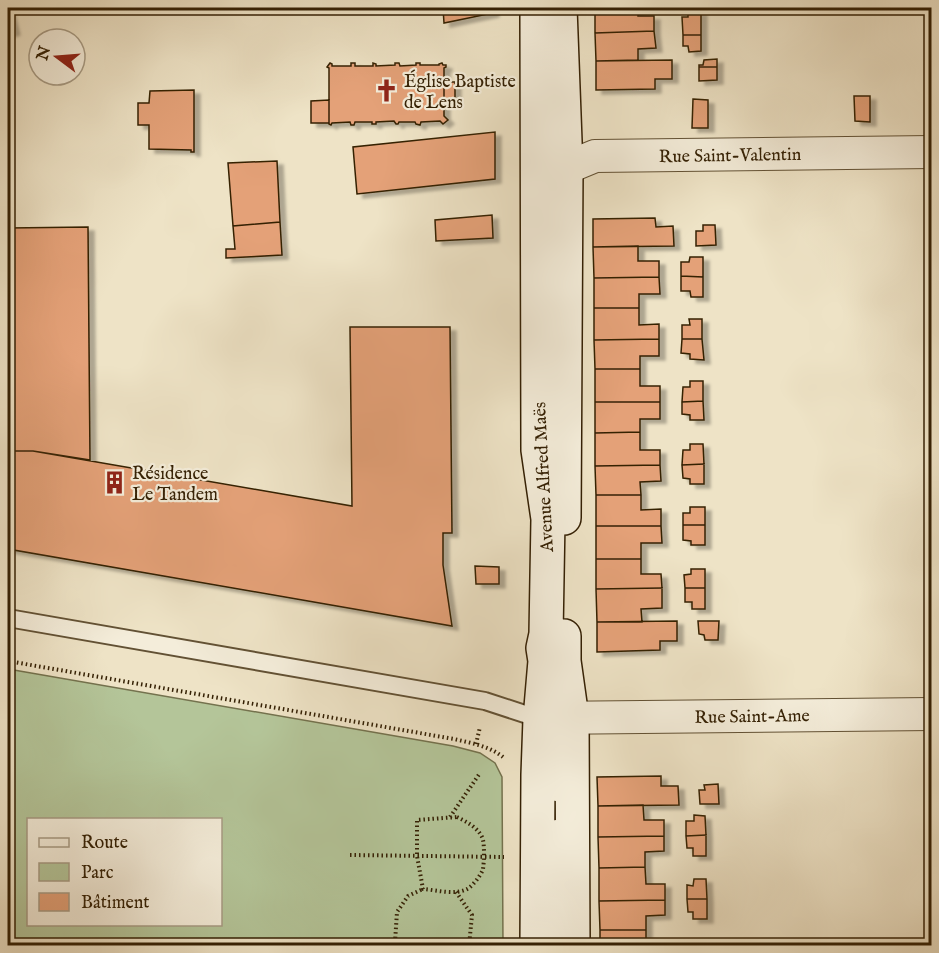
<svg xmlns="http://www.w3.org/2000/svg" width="939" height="953" font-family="'IM FELL English',serif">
<defs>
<filter id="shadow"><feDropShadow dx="6" dy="4" stdDeviation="1.5" flood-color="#0004"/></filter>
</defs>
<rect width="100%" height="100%" fill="#eee3c6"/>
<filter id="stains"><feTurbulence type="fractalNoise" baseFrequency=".00333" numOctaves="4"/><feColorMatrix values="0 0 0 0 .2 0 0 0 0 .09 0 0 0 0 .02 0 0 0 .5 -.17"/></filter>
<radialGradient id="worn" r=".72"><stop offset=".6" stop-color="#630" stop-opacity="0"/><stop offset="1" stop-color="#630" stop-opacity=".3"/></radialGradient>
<path fill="#b4c599" stroke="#74724e" stroke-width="1.5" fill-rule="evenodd" d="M8,669L453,746L480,753L495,763L502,777L503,945H8ZM28,820H220V924H28Z"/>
<path fill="#e4a178" stroke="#342004" stroke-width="1.5" filter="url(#shadow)" d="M8,8L14,31L8,33Z
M443,8H493V13L444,23Z
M595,8H638V16H654V31L595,33Z
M688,11H701V35H683L682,17H688Z
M654,31L656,48L638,49V60L596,61L595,33Z
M683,35H701V51L689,52L688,46H683Z
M717,59V67H699V65H703L704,60Z
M672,60V79H655V89L596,90V61Z
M330,63L332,64V66H351V63H355V66H373V63L376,64V66L395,65V63H399L400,66L416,65V63H420V65H439V64L442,63L443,65H446V67L444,68V116L448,120L443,124L440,121L421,122L420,125L416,124L415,122H399L398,124H396L394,121L376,122V124H372V122H355L354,125H351L350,122L332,123L331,125L329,124V68L327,67Z
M699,67H717V80L699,81Z
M444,82H455V102H444Z
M194,90V152H191V150L149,149V125H138V103H149L150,91Z
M854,96H870V122L855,121Z
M693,99L708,100V128H692Z
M329,100V123H311V101Z
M495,132V179L357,194L353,147Z
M277,161L280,222L233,226L228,163Z
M492,215L493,238L436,241L435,220Z
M655,218L656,227L673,226L674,246L593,247V219Z
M280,222L282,255L226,258V249H235L233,226Z
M703,225H715L716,245L696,246V231H703Z
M88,227L90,460L33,451H8V228Z
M638,246V261H659V277L594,278L593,247Z
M690,257H703V277L681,276V262H689Z
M681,276L703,277V297H691L690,291H681Z
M659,277L660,294H639V308H594V278Z
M594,308H639V325L659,324V339L594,340Z
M689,319H702V339H682V325H690Z
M350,327H450L452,533H443V565L452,626L8,549V451H33L352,506Z
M659,339V356H640V369H595L594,340Z
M682,339H702L704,360L690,359V354L681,353Z
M595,369H640V386H660V402H595Z
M690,381H703V401L682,402L683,387H690Z
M703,401L704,420H690V415L682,414V402Z
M595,402H660V419H640V432L595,433Z
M640,432V450H660V465L595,466V433Z
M690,444H703L704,464L682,465L683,450H690Z
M704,464V484H690V479L683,478L682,465Z
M660,465L661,481L640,482L641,495H596L595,466Z
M596,495H641V510L661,509V526H596Z
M690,507H705V525H683V513H690Z
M683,525H705V545H691V541L683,540Z
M596,526H661L662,543H641V559H596Z
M596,559H641V574H661L662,588L596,589Z
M475,566L499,567V584H476Z
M691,569H705V588H685L684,575L691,574Z
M662,588V608L641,609L642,622H597L596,589Z
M685,588H705V609H692V602H685Z
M677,621V641H660V650L597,652V622Z
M698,621H719L718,640H705L704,635L699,634Z
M661,776V786H678L679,805L598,806L597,777Z
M718,784L719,804H700L699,790H705L704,785Z
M643,805L644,820H664V836L598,837V806Z
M694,815L705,816L706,835L686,836V821H694Z
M706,835V856H693V848H687L686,836Z
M664,836V851L645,852V867L599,868L598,837Z
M645,867L646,884H665V900L599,901V868Z
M694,879H706L707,899H687V885L693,886Z
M687,899H707V919H693V912H688Z
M665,900V915L646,916V930H600L599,901Z
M600,930H646V946H600Z"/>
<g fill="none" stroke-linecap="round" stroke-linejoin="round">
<defs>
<path id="lane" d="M8,618L485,701L540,719L553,744L556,776V793
M555,946L556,828"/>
<path id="street" d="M546,181L566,168L595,156L932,152
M545,718L932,714"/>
<path id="secondary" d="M560,8L566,168L564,518
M564,636V661L572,718L573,946
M537,946L538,775L540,719L545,661L543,648L546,634L548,519L538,450L537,8"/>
</defs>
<use href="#lane" stroke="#625134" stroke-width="20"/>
<use href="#street" stroke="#625134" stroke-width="34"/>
<use href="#secondary" stroke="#342004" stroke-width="36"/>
<path stroke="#342004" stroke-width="4" stroke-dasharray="1.5 3" stroke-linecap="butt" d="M8,661L454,739C471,743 489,746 503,757
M476,744L480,727
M450,817L480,773
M457,817C467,822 477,827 482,837C485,843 484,863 483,869C481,875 474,884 469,888C456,896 437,890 423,889L417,856V820Z
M350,855L504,857
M456,892L472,915L469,946
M398,946L395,942L397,912L408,896L423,889"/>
<use href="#lane" stroke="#f4edda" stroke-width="16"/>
<use href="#street" stroke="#f4edda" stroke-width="32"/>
<use href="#secondary" stroke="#f4edda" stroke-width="33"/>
</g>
<defs>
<symbol id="church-bare" viewBox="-9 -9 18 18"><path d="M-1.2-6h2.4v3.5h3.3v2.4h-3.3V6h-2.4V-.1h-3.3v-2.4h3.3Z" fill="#8f2418" stroke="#f4edda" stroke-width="2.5" paint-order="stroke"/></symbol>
<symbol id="building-bare" viewBox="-9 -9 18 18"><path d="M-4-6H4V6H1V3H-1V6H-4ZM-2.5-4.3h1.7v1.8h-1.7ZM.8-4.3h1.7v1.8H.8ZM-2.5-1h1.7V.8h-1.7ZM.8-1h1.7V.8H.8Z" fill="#8f2418" stroke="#f4edda" stroke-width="2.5" paint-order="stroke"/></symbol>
</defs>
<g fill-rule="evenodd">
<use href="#church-bare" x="370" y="74" width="33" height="33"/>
<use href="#building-bare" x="98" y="466" width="33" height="33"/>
</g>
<g text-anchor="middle" stroke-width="4.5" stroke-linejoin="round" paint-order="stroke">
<g font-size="18" fill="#342004" stroke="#f4edda" text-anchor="start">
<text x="404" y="87">Église Baptiste<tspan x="404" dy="21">de Lens</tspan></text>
<text x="132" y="479">Résidence<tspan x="132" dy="21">Le Tandem</tspan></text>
</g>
<g font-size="18" fill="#342004" stroke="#f4edda">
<text transform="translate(730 155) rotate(-1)" y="6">Rue Saint-Valentin</text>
<text transform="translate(543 477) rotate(-93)" y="6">Avenue Alfred Maës</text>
<text transform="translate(752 716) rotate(-1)" y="6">Rue Saint-Ame</text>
</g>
</g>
<rect width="939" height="953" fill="none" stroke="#eee3c6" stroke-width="30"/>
<rect x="9" y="9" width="921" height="935" fill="none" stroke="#342004" stroke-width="3"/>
<rect x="15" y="15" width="909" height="923" fill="none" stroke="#342004" stroke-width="1.5"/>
<rect x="27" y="818" width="195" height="108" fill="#f4edda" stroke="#a79b84" stroke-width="1.5"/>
<rect x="39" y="838" width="30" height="9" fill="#f4edda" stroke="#a79b84" stroke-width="1.5"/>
<text x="81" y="848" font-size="18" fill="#342004">Route</text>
<rect x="39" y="863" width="30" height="18" fill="#b4c599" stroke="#a79b84" stroke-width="1.5"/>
<text x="81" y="878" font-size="18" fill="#342004">Parc</text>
<rect x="39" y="893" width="30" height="18" fill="#e4a178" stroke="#a79b84" stroke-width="1.5"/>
<text x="81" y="908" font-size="18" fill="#342004">Bâtiment</text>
<g transform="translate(57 57) rotate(286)"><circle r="28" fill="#f4edda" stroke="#a79b84" stroke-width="1.5"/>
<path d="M0-4.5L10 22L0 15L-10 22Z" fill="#8f2418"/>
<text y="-9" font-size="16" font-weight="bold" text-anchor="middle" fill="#342004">N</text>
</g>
<rect width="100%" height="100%" filter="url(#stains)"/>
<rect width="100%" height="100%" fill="url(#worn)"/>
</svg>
